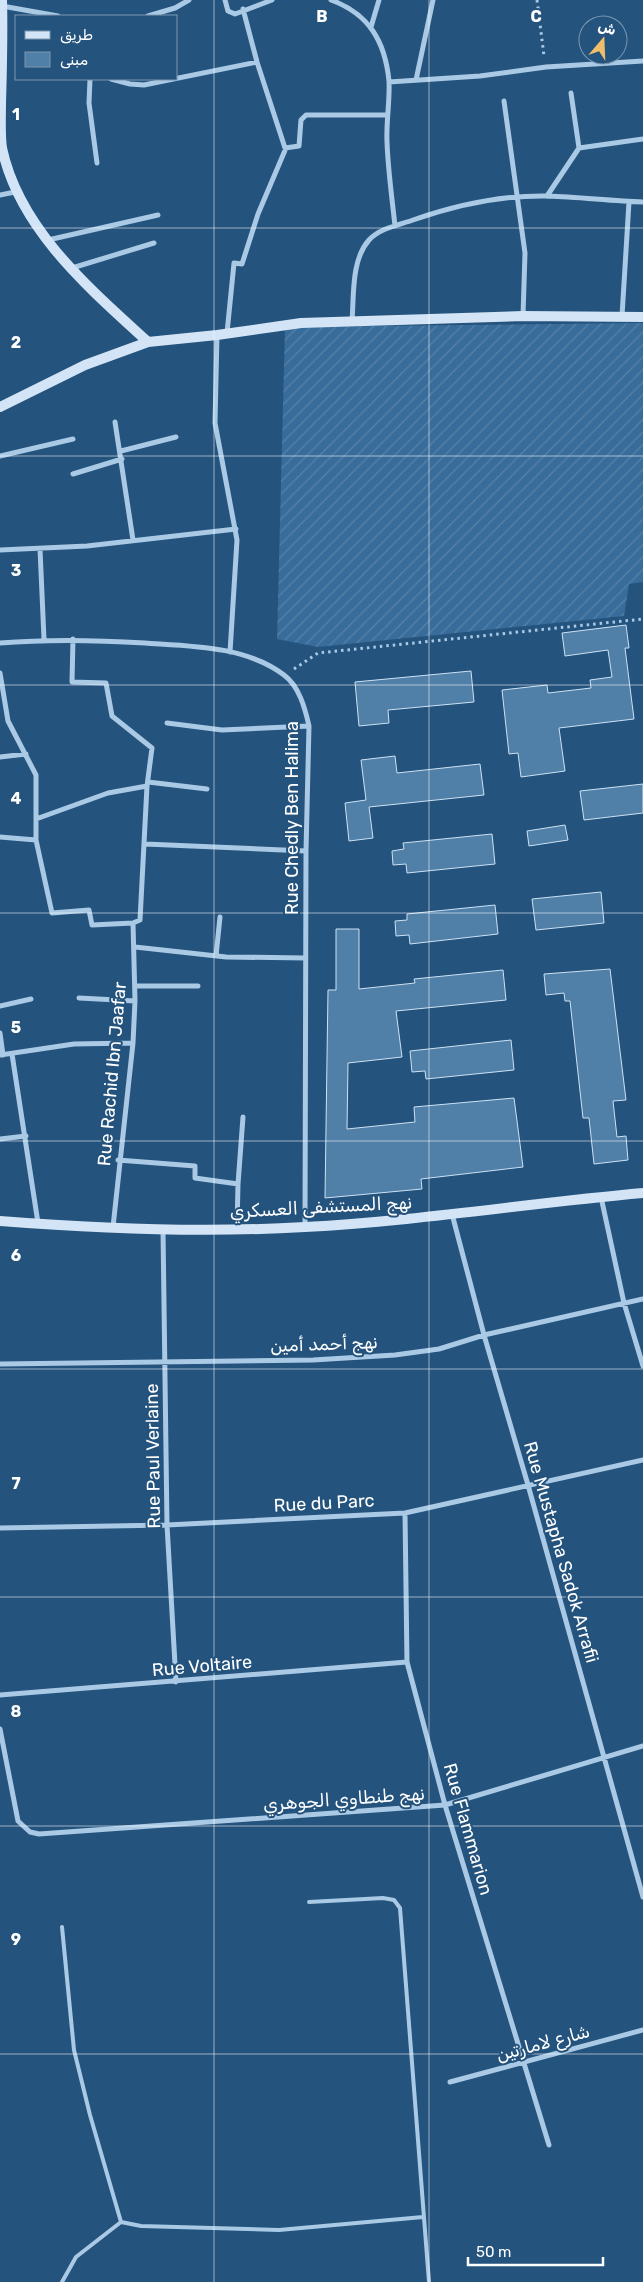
<svg xmlns="http://www.w3.org/2000/svg" width="643" height="2282" font-family="Rubik,Cairo,sans-serif">
<defs>
<pattern id="garden-furrows" width="10" height="10" patternUnits="userSpaceOnUse" patternTransform="scale(1.25)"><rect width="10" height="10" fill="#386c9a"/><path d="M-1 1l2-2M0 10L10 0M9 11l2-2" fill="none" stroke="#5682a9"/></pattern>
</defs>
<rect width="100%" height="100%" fill="#24537d"/>
<path fill="url(#garden-furrows)" d="M643,323V582L629,584L624,616L318,647L277,639L285,327Z"/>
<path fill="#507fa8" stroke="#cce2f4" d="M626,625L629,648H625L634,719L559,728L565,771L521,777L518,753L509,754L502,690L547,685L548,693L591,688L590,680L612,677L608,650L565,656L562,633Z
M471,671L474,702L388,710L389,723L359,726L355,682Z
M395,756L397,773L480,764L484,795L369,807L373,838L349,841L345,803L366,800L361,760Z
M643,784V813L584,820L580,791Z
M565,825L568,840L529,846L527,831Z
M492,834L495,864L407,873L406,864L393,865L392,851L404,849L403,843Z
M601,892L604,923L536,930L532,899Z
M495,905L498,934L410,944L409,935L396,936L395,921L407,920V914Z
M336,929H359V989L415,983L414,979L503,970L506,1000L396,1011L402,1057L348,1063L347,1129L415,1122L414,1107L514,1098L523,1167L421,1179L422,1189L325,1198L328,990H336Z
M610,969L626,1100L613,1101L617,1137L626,1136L628,1160L594,1164L589,1118H583L570,1001H565L564,993L546,995L544,974Z
M511,1040L514,1070L426,1079L425,1071L412,1072L410,1051Z"/>
<g fill="none" stroke-linecap="round" stroke-linejoin="round">
<path stroke="#a9c9e5" stroke-width="3" stroke-dasharray="2.5 4" stroke-linecap="butt" d="M537,0L544,56
M294,669L318,653L643,619"/>
<path stroke="#a9c9e5" stroke-width="4" d="M309,1902L383,1898L394,1900L400,1908L429,2282
M62,1927L74,2050L90,2115L121,2222L141,2226L279,2230L423,2217
M62,2282L76,2257L121,2222"/>
<path stroke="#a9c9e5" stroke-width="5" d="M225,0L228,11L235,14L272,0
M331,0C369,14 385,41 389,81C390,101 386,122 387,142C388,170 392,198 395,226
M2,6L58,16
M243,9L257,62L285,148L299,146L301,120L306,115H387
M148,16L175,8L189,0
M371,27L379,0
M90,79L89,103L97,163
M111,79L130,84L144,85L257,62
M416,80L433,0
M389,82L480,76L546,67L643,61
M504,101L525,253L523,316
M579,148L643,139
M0,195L15,192
M547,196L579,148L571,93
M48,240L158,215
M72,268L154,243
M622,316L629,202
M352,321C354,296 351,260 369,240C380,228 399,225 413,220C456,205 503,195 548,196C580,197 611,201 643,202
M227,333L234,263L242,264L258,214L286,148
M217,335L215,423L237,540L230,652
M115,422L133,540
M121,451L176,437
M0,456L73,439
M73,474L122,459
M40,549L44,639
M0,550L87,546L236,529
M0,643C49,639 96,640 145,643C191,646 246,646 284,675C299,686 305,708 309,726L306,851L305,1227
M0,673L8,721L36,775V840L52,913L89,910L92,925L133,923L140,920L147,786L152,748L112,716L106,683L72,682L73,639
M167,723L222,730L309,726
M0,757L26,754
M148,782L207,789
M36,819L108,793L147,786
M0,837L36,840
M145,844L306,851
M135,947L226,957L306,958
M216,956L220,917
M135,986H198
M79,998L135,1001
M0,1006L31,999
M0,1033L3,1055
M12,1054L38,1223
M0,1055L74,1044L133,1043
M0,1139L26,1136
M118,1160L195,1166V1178L238,1184
M601,1197L624,1303L643,1366
M452,1214L484,1335L528,1485L643,1897
M113,1227L133,1043L135,1001L133,923
M237,1228L238,1184L243,1117
M163,1230L167,1525L176,1682
M0,1364L313,1360L395,1355L439,1349L484,1335L643,1299
M405,1513L407,1662L445,1805L549,2145
M0,1528L167,1525L405,1513L643,1460
M0,1695L407,1662
M0,1729L18,1821L30,1832L39,1834L445,1805L643,1746
M450,2082L643,2030"/>
<path stroke="#d2e4f5" stroke-width="10" d="M2,0C3,34 2,69 1,103C1,117 0,134 2,148C19,229 90,289 148,342
M0,407L85,365L148,342L217,335L301,323L523,316L643,317
M0,1221C101,1229 204,1233 305,1227C418,1221 530,1203 643,1193"/>
</g>
<path fill="none" stroke="#fff" stroke-width="1" stroke-opacity="0.55" d="M214,0V2282M429,0V2282M0,228H643M0,456H643M0,685H643M0,913H643M0,1141H643M0,1369H643M0,1597H643M0,1826H643M0,2054H643"/>
<g text-anchor="middle" stroke-width="4" stroke-linejoin="round" paint-order="stroke">
<g font-size="18" fill="#fff" stroke="#24537d">
<text transform="translate(292 818) rotate(-90)" y="6">Rue Chedly Ben Halima</text>
<text transform="translate(112 1074) rotate(-85)" y="6">Rue Rachid Ibn Jaafar</text>
<text transform="translate(321 1207) rotate(-3)" y="6">نهج المستشفى العسكري</text>
<text transform="translate(324 1344) rotate(-2)" y="6">نهج أحمد أمين</text>
<text transform="translate(153 1456) rotate(-91)" y="6">Rue Paul Verlaine</text>
<text transform="translate(324 1503) rotate(-3)" y="6">Rue du Parc</text>
<text transform="translate(561 1552) rotate(74)" y="6">Rue Mustapha Sadok Arrafii</text>
<text transform="translate(202 1666) rotate(-5)" y="6">Rue Voltaire</text>
<text transform="translate(344 1799) rotate(-4)" y="6">نهج طنطاوي الجوهري</text>
<text transform="translate(468 1829) rotate(74)" y="6">Rue Flammarion</text>
<text transform="translate(543 2043) rotate(-15)" y="6">شارع لامارتين</text>
</g>
</g>
<g font-size="16" text-anchor="middle" font-weight="bold" fill="#fff" stroke="#24537d" stroke-width="4" stroke-linejoin="round" paint-order="stroke">
<text x="322" y="22">B</text>
<text x="536" y="22">C</text>
<text x="16" y="120">1</text>
<text x="16" y="348">2</text>
<text x="16" y="576">3</text>
<text x="16" y="804">4</text>
<text x="16" y="1033">5</text>
<text x="16" y="1261">6</text>
<text x="16" y="1489">7</text>
<text x="16" y="1717">8</text>
<text x="16" y="1945">9</text>
</g>
<rect x="15" y="15" width="162" height="65" fill="#24537d" stroke="#7c98b1"/>
<rect x="25" y="31" width="25" height="8" fill="#d2e4f5" stroke="#7c98b1"/>
<text x="60" y="40" font-size="15" fill="#ffffff">طريق</text>
<rect x="25" y="52" width="25" height="15" fill="#507fa8" stroke="#7c98b1"/>
<text x="60" y="65" font-size="15" fill="#ffffff">مبنى</text>
<g transform="translate(603 40) rotate(19)"><circle r="24" fill="#24537d" stroke="#7c98b1"/>
<path d="M0-4L9 19L0 12L-9 19Z" fill="#efbe6d"/>
<text y="-8" font-size="14" font-weight="bold" text-anchor="middle" fill="#ffffff">ش</text>
</g>
<path d="M468 2257v8h135v-8" fill="none" stroke="#ffffff" stroke-width="2.5"/>
<text x="476" y="2257" font-size="15" fill="#ffffff" stroke="#24537d" stroke-width="4" paint-order="stroke">50 m</text>
</svg>
